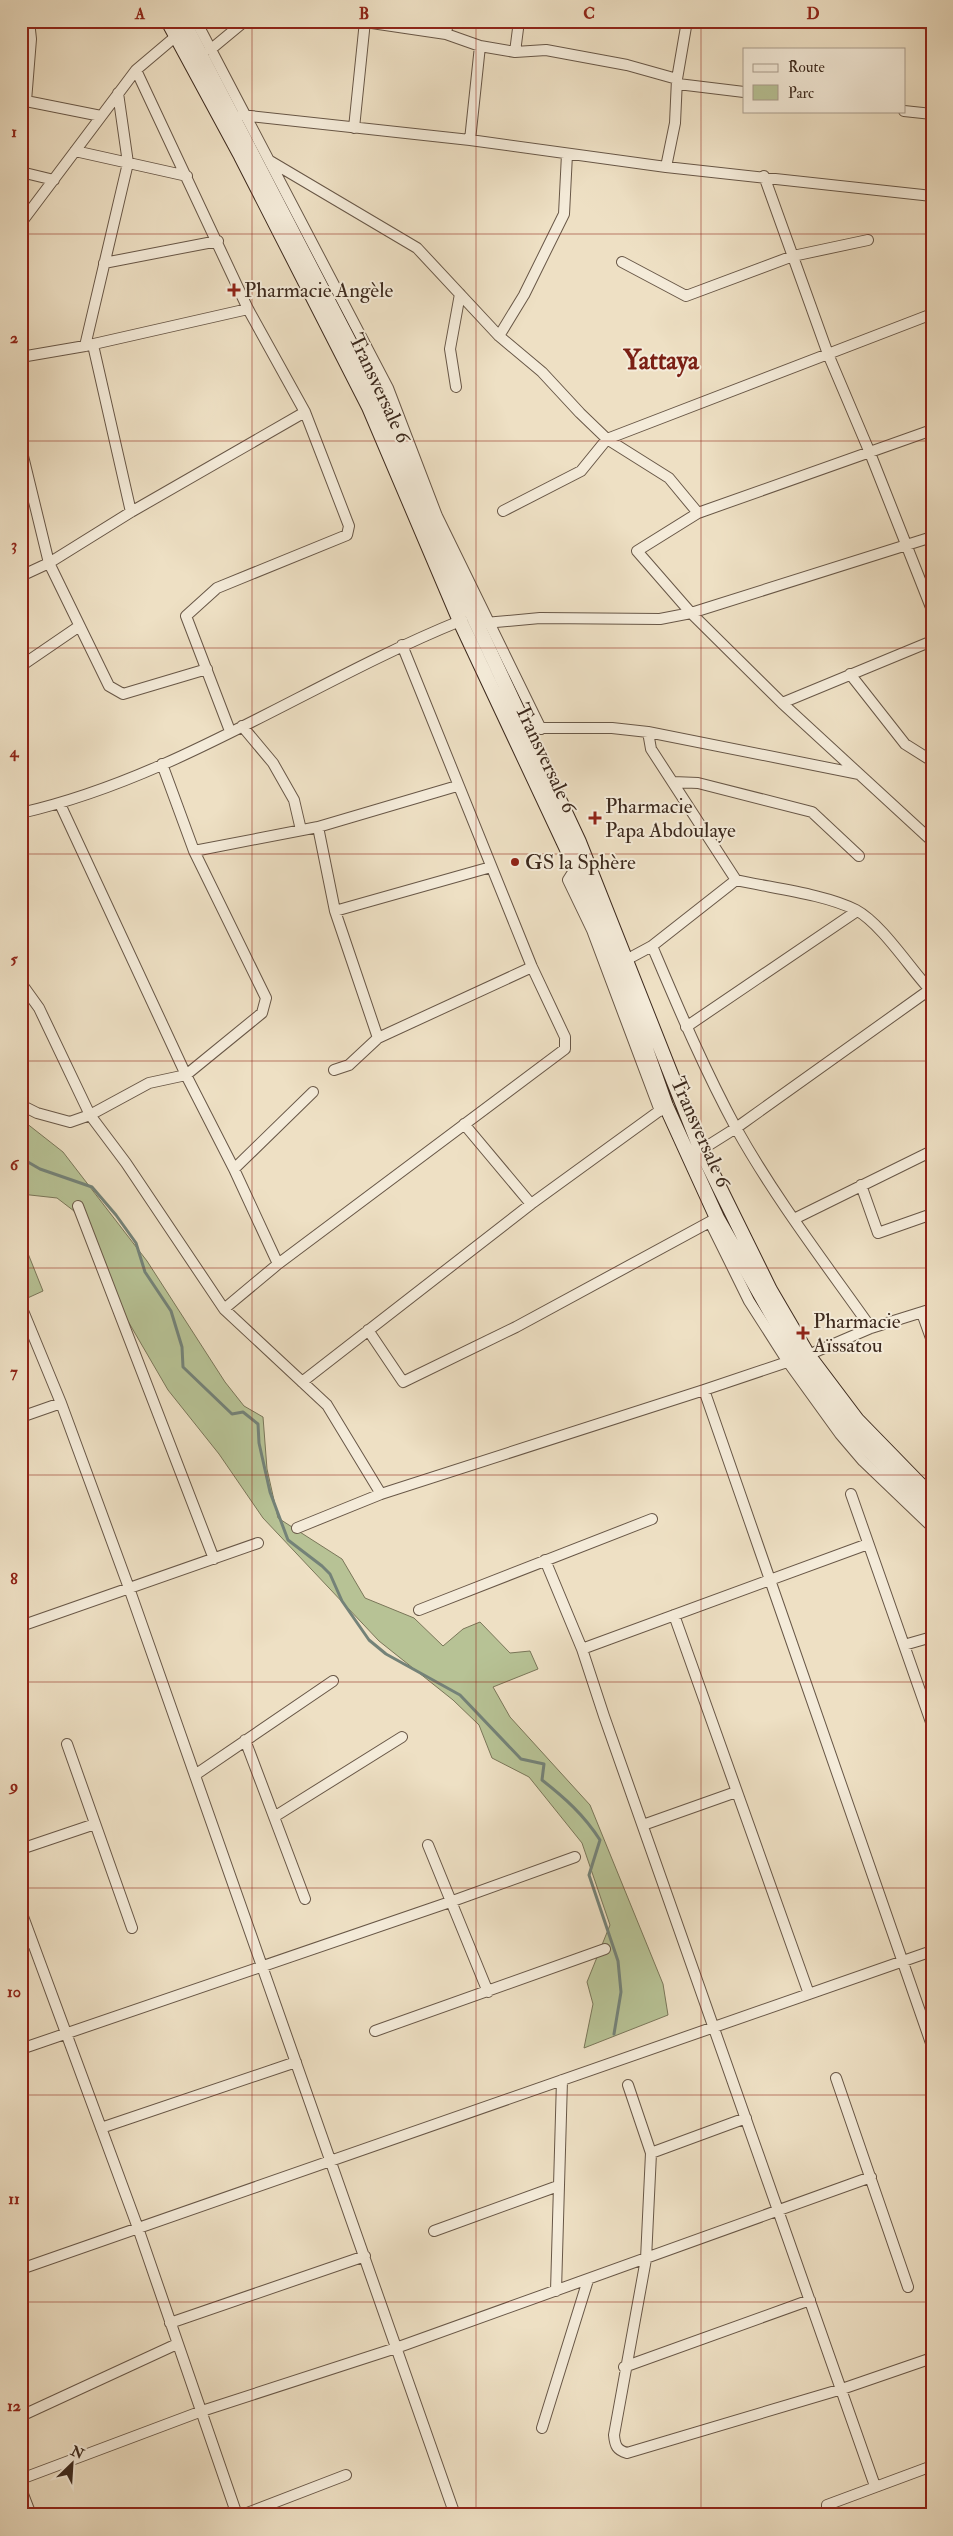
<svg xmlns="http://www.w3.org/2000/svg" width="953" height="2536" font-family="'IM FELL Double Pica',serif">
<rect width="100%" height="100%" fill="#eee0c4"/>
<filter id="stains"><feTurbulence type="fractalNoise" baseFrequency=".004" numOctaves="4"/><feColorMatrix values="0 0 0 0 .2 0 0 0 0 .09 0 0 0 0 .02 0 0 0 .5 -.17"/></filter>
<radialGradient id="worn" r=".72"><stop offset=".6" stop-color="#630" stop-opacity="0"/><stop offset="1" stop-color="#630" stop-opacity=".3"/></radialGradient>
<path fill="#b7c295" stroke="#7a7659" d="M21,1119L63,1152L147,1261L225,1382L244,1406L263,1417L267,1469L278,1518L342,1559L365,1598L414,1618L443,1646L463,1629L480,1622L510,1653L530,1651L538,1669L493,1687L510,1717L590,1805L663,1984L668,2015L584,2048L593,2004L587,1982L610,1925L582,1843L529,1777L492,1758L479,1725L453,1700L379,1641L263,1518L219,1454L168,1390L125,1316L100,1254L74,1211L57,1198L21,1194Z
M21,1236L43,1291L21,1301Z"/>
<g fill="none" stroke-linecap="round" stroke-linejoin="round">
<path stroke="#748278" stroke-width="3" d="M21,1158L40,1169L92,1187L116,1215L136,1243L145,1272L171,1311L182,1347L183,1367L232,1414L243,1412L258,1424L259,1443L270,1492L288,1540L322,1566L330,1574L342,1601L369,1640L386,1654L460,1695L521,1759L544,1764L542,1780C565,1798 584,1815 600,1840L589,1875L618,1961L621,1992L614,2034"/>
<defs>
<path id="street" d="M196,21L388,388L437,516L541,729
M907,21L932,24
M365,22L446,34L480,46L515,52L546,50L627,65L677,79
M446,34L448,21
M210,50L245,21
M515,52L519,21
M136,70L248,309L305,412L349,526L347,535L217,588L186,616L230,731
M678,84L744,92
M21,100L101,116
M26,101L31,39L29,21
M904,111L932,114
M241,115L470,140L666,167L932,196
M354,128L365,21
M470,140L480,46
M75,151L187,176
M270,161L417,248L499,336L542,372L580,413L607,439L669,478L698,513
M666,167L675,123L677,79L687,21
M21,172L54,180
M764,176L828,354L870,453L932,610
M21,223L136,70L175,37L181,35
M622,262L686,296L793,256L868,240
M104,263L218,241
M499,336L524,295L564,214L567,154
M93,345L131,512
M85,346L128,163L118,93
M21,357L85,346L248,309
M456,387L450,349L460,294
M932,430L698,513L637,551L691,613L782,703L932,841
M21,448L49,563L109,686L123,694L207,669
M503,511L581,471L607,439L932,314
M21,576L49,563L131,512L305,412
M485,623L540,618L660,619L691,613L932,537
M21,666L78,627
M850,674L905,744L932,761
M782,703L932,641
M242,726L273,763L294,800L301,830
M536,728H612L648,732L859,774
M648,732L651,749L736,880C771,888 825,894 856,910C882,924 911,970 932,992
M673,782L698,783L812,812L859,856
M60,804L186,1075L234,1169L278,1264
M21,813C176,778 314,680 460,621
M318,827L335,911L378,1038L532,967
M194,851L318,827L457,786
M575,869L568,880L592,930L660,1111
M335,911L491,867
M652,946C678,1007 704,1069 736,1128C775,1198 825,1263 871,1328
M626,960L652,946L736,880
M21,983L39,1008L90,1115L126,1163L224,1309L327,1405L381,1494
M686,1027L857,911
M334,1070L349,1065L378,1038
M21,1105L37,1113L70,1122L90,1115L149,1083L186,1075L262,1013L266,998L194,851L162,764
M464,1124L531,1204
M701,1150L736,1128L932,988
M234,1169L313,1092
M861,1185L878,1233L932,1214
M78,1206L214,1559
M794,1219L932,1151
M710,1222L749,1301L788,1362L840,1434L863,1461L932,1527
M21,1306L61,1403L129,1588L455,2515
M224,1309L278,1264L565,1049V1037L532,967L402,645
M922,1313L932,1341
M368,1330L403,1382L516,1327L717,1218
M302,1382L531,1204L666,1106
M704,1390L932,2046
M21,1417L61,1403
M851,1494L932,1725
M297,1528L381,1494L704,1390L808,1355L871,1328L932,1309
M545,1560L582,1649L604,1716L875,2486
M419,1610L652,1519
M674,1615L809,1994
M21,1626L258,1543
M904,1645L932,1637
M582,1649L868,1544
M245,1740L305,1899
M67,1744L132,1928
M195,1775L333,1681
M274,1817L402,1737
M643,1825L736,1792
M428,1845L488,1992
M21,1849L95,1824
M21,1911L138,2228L237,2515
M21,1945L32,1941
M375,2031L605,1949
M21,2049L450,1902L575,1857
M836,2078L908,2287
M628,2085L651,2153L646,2259L614,2435C615,2446 617,2450 627,2453L842,2389L932,2358
M101,2128L296,2062
M651,2153L746,2118
M434,2231L558,2186
M21,2269L932,1951
M556,2291L562,2080
M170,2323L365,2256
M624,2367L810,2300
M21,2416L177,2344
M542,2428L588,2280
M21,2479L202,2411L396,2348L871,2177
M21,2489L31,2515
M242,2515L346,2475
M827,2515V2505L932,2466"/>
<path id="secondary" d="M168,21L241,156L369,407L460,621L566,847L620,975L666,1106L717,1218L797,1359L847,1429L932,1513
M183,21L380,401L425,513L579,842L701,1150L770,1290L808,1355L857,1420L932,1497"/>
</defs>
<use href="#street" stroke="#685747" stroke-width="12"/>
<use href="#secondary" stroke="#3c291d" stroke-width="16"/>
<use href="#street" stroke="#f4ebd9" stroke-width="10"/>
<use href="#secondary" stroke="#f4ebd9" stroke-width="14"/>
</g>
<path fill="none" stroke="#8f2418" stroke-width="1" stroke-opacity="0.55" d="M252,21V2515M476,21V2515M701,21V2515M21,234H932M21,441H932M21,648H932M21,854H932M21,1061H932M21,1268H932M21,1475H932M21,1682H932M21,1888H932M21,2095H932M21,2302H932"/>
<g fill="#8f2418" stroke="#f4ebd9" stroke-width="2">
<path d="M231.5 282.5h5v5h5v5h-5v5h-5v-5h-5v-5h5z"/>
<path d="M592.5 810.5h5v5h5v5h-5v5h-5v-5h-5v-5h5z"/>
<circle cx="515" cy="862" r="5"/>
<path d="M800.5 1325.5h5v5h5v5h-5v5h-5v-5h-5v-5h5z"/>
</g>
<g text-anchor="middle" stroke-width="4" stroke-linejoin="round" paint-order="stroke">
<g font-size="21" fill="#3c291d" stroke="#f4ebd9" text-anchor="start">
<text x="244" y="297">Pharmacie Angèle</text>
<text x="605" y="813">Pharmacie<tspan x="605" dy="24">Papa Abdoulaye</tspan></text>
<text x="525" y="869">GS la Sphère</text>
<text x="813" y="1328">Pharmacie<tspan x="813" dy="24">Aïssatou</tspan></text>
</g>
<g font-size="21" fill="#3c291d" stroke="#f4ebd9">
<text transform="translate(380 388) rotate(65)" y="7">Transversale 6</text>
<text transform="translate(546 758) rotate(65)" y="7">Transversale 6</text>
<text transform="translate(701 1132) rotate(66)" y="7">Transversale 6</text>
</g>
<g font-size="26" font-weight="bold" fill="#7a1f14" stroke="#f4ebd9">
<text x="661" y="369">Yattaya</text>
</g>
</g>
<rect width="953" height="2536" fill="none" stroke="#eee0c4" stroke-width="55"/>
<rect x="743" y="48" width="162" height="65" fill="#f4ebd9" stroke="#aa9d8e"/>
<rect x="753" y="64" width="25" height="8" fill="#f4ebd9" stroke="#aa9d8e"/>
<text x="788" y="72" font-size="15" fill="#3c291d">Route</text>
<rect x="753" y="85" width="25" height="15" fill="#b7c295" stroke="#aa9d8e"/>
<text x="788" y="98" font-size="15" fill="#3c291d">Parc</text>
<g transform="translate(72 2464) rotate(25)" stroke="#f4ebd9" stroke-width="4" paint-order="stroke">
<path d="M0-4L9 19L0 12L-9 19Z" fill="#3c291d"/>
<text y="-8" font-size="14" font-weight="bold" text-anchor="middle" fill="#3c291d">N</text>
</g>
<rect x="28" y="28" width="898" height="2480" fill="none" stroke="#8f2418" stroke-width="2"/>
<g font-size="16" text-anchor="middle" font-weight="bold" fill="#8f2418">
<text x="140" y="19">A</text>
<text x="364" y="19">B</text>
<text x="589" y="19">C</text>
<text x="813" y="19">D</text>
<text x="14" y="137">1</text>
<text x="14" y="343">2</text>
<text x="14" y="550">3</text>
<text x="14" y="757">4</text>
<text x="14" y="964">5</text>
<text x="14" y="1170">6</text>
<text x="14" y="1377">7</text>
<text x="14" y="1584">8</text>
<text x="14" y="1791">9</text>
<text x="14" y="1997">10</text>
<text x="14" y="2204">11</text>
<text x="14" y="2411">12</text>
</g>
<rect width="100%" height="100%" filter="url(#stains)"/>
<rect width="100%" height="100%" fill="url(#worn)"/>
</svg>
